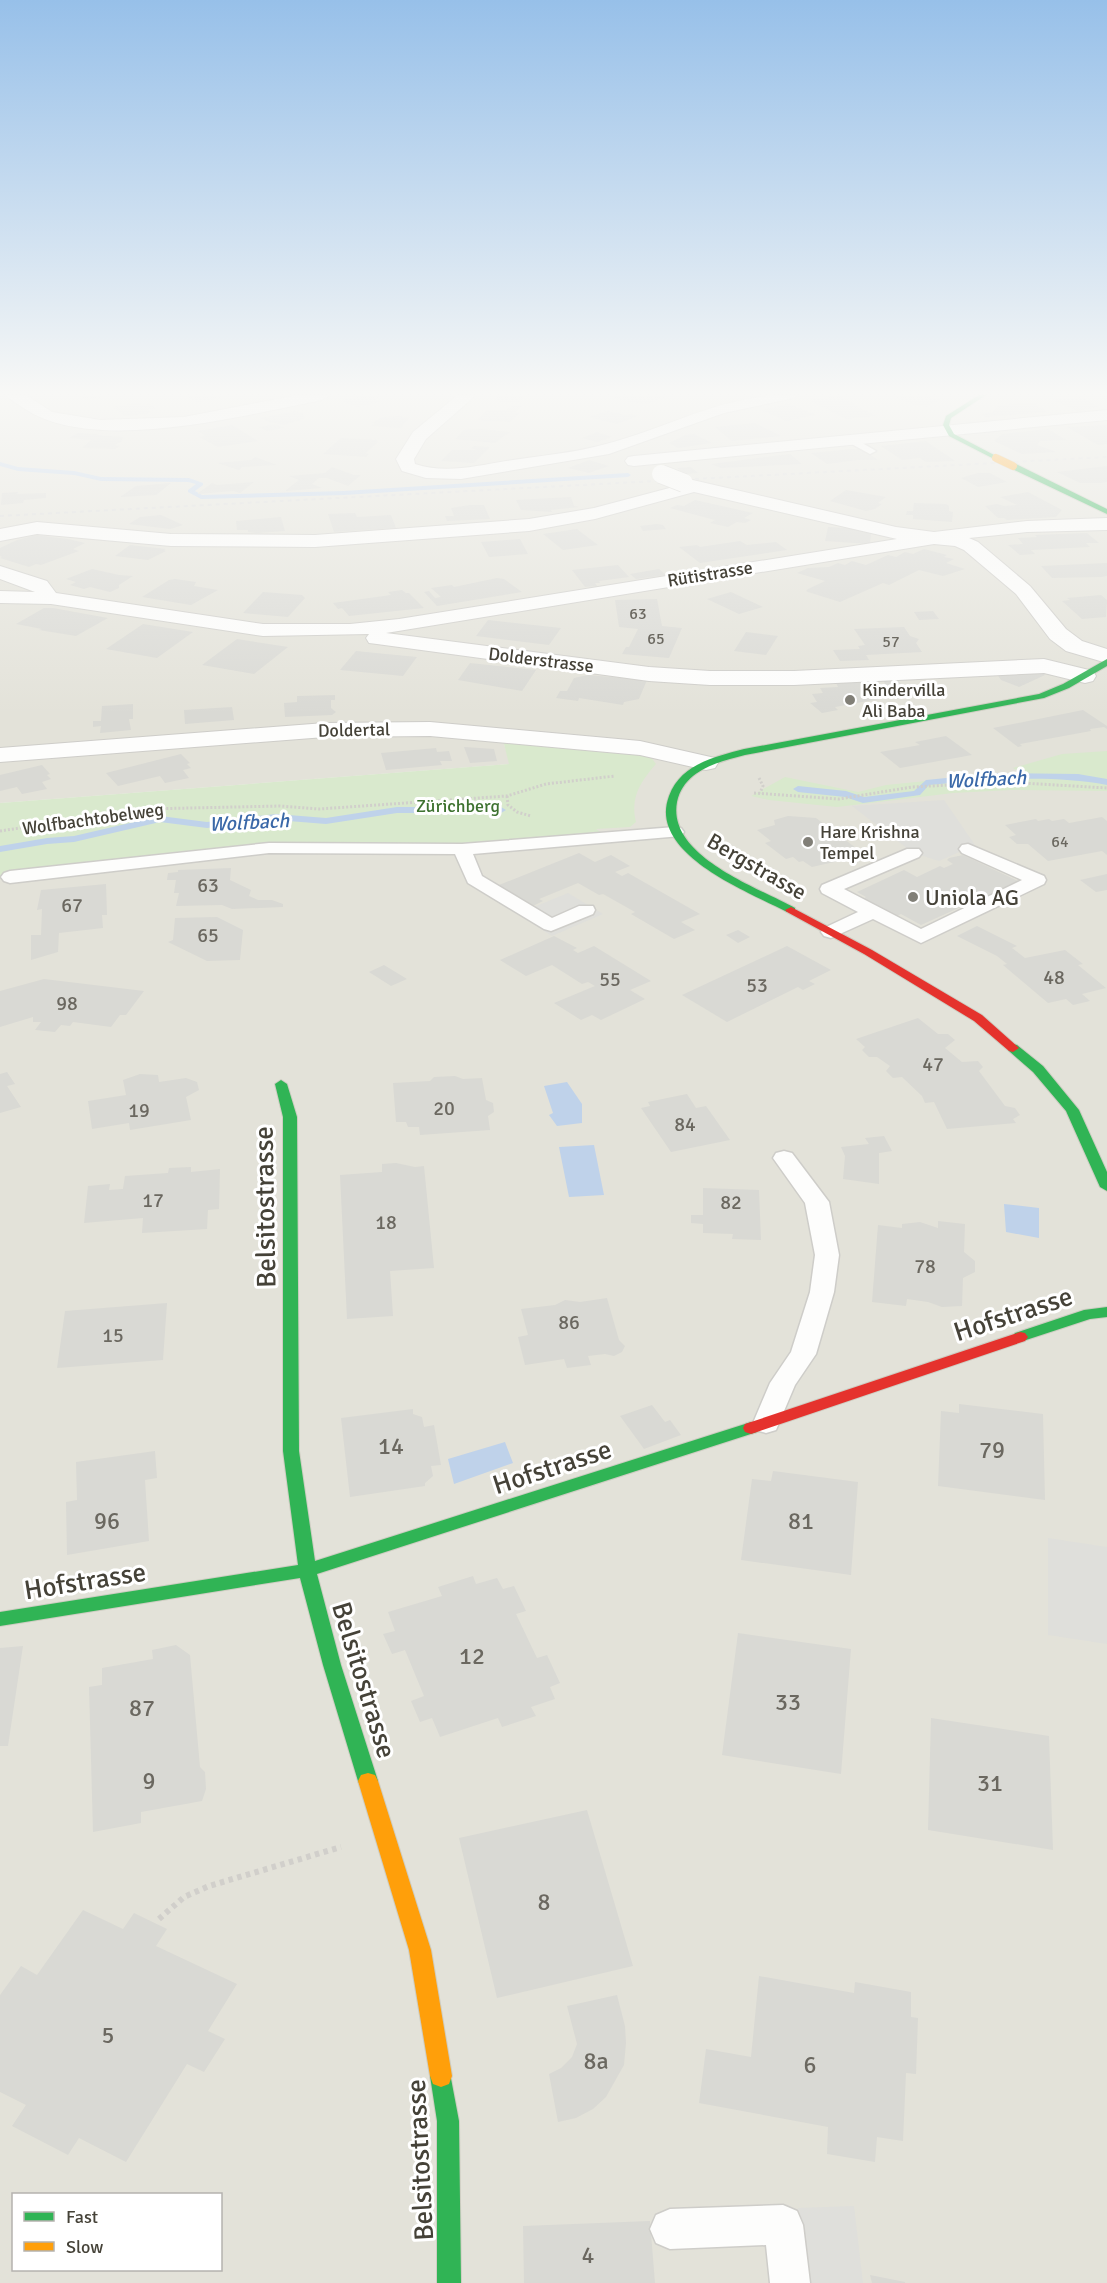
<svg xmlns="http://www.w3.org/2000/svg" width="1107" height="2283" font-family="Signika,sans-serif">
<rect width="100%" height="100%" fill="#f0f0eb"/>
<path fill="#e3e2d9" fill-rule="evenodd" d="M0,395H1107V2283H0V876L269,848L594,829L553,769L503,740L510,764L0,803ZM14,2194H220V2270H14Z"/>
<path fill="#d9e9cd" d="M503,740L650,756L656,764C640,782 630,798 636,822L630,827L596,829L604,834L452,845L269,848L0,876V803L509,764Z
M1107,751V791L1011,790L953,793L837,807L769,800L751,796L785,777L858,792L886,785L996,774L1022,777V773L1013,768L1062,754Z"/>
<path fill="#dfdfdb" d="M944,800L975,845L939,861L913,853L852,806Z
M568,893L603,914L552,936L517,914Z
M1048,1538L1107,1547V1644L1048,1635Z
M854,2206L863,2283H809L798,2208Z"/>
<path fill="#bfd2ea" d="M567,1082L582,1104V1123L557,1126L549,1115L553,1113L544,1086Z
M594,1145L604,1195L569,1197L559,1147Z
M1004,1204L1039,1208V1238L1006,1232Z
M505,1442L513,1463L454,1484L448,1459Z"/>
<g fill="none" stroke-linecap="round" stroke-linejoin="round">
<path fill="#bfd2ea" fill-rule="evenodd" d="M0,462L18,467L74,471L101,477L189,478L203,483V485L195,491L202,495L344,491L628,473L631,475L628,477L344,495L201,499L188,492V490L196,484L188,482L101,481L74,475L18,471L0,466Z
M997,773L1078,774L1107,779V785C1048,774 988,780 929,785L920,795L863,803L845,797L798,792L793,789L798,786L846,791L864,797L914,791L926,780Z
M397,807H501L506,810L501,813H397L326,824L276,820L207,828L160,822L74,842L47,844L0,852V846L47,838L74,836L160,816L207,822L276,814L326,818Z"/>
</g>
<path fill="#d9d9d4" d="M78,395H112V396L85,400Z
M183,395H231V396L197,402Z
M370,395L377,396L379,397L374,399L381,402L356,407L342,400Z
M499,395H525L518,402L494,401Z
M616,395H670L647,404L630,402L610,397Z
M891,395H925L940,400L926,407L912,404Z
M838,396L853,403H851L876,416L846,419L809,400Z
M1081,397L1099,407L1077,411L1052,400Z
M139,403L142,405L150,404L156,408L148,410L151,412L147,414L125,416L113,407Z
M1026,403H1033L1048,412L986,417L981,414L991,413L998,406Z
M789,404L814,414L815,415L786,421L761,410Z
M515,405H522L515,413H519L510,422L477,420L487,410H505Z
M296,411L303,413L304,419L284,425L269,422L260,418Z
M607,411L626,415L632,414L638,416L617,424L589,417Z
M397,416L410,417L401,428L371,426L375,423H371L383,417Z
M755,423L781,436L732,441L715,427Z
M276,424L284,428L267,431L259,427Z
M232,425L258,441L218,447L199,437L205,436L198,431Z
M1107,425V444L1098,445L1067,427Z
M480,429L510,432L495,443L455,439L464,430Z
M1048,429L1066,440L1040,441L1037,445L1056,452L1022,454L994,441L1002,434Z
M597,432L612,437L597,442L582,438Z
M78,433L99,434L96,435L123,437L121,442L114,445L120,446L115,449L82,448L91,440L69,438Z
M694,434L712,443L678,448L669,443L685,435Z
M341,438L378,440L376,441L378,442L366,453L369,454L366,457L323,454Z
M926,441L955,461L926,462L920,458L902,460L881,446Z
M474,446L490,447L474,463L441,461L452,450H476L471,448Z
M852,449H862L878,460H858L827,464L811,453Z
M790,454L802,464L721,468L711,464Z
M255,457L277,465L242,467L239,470L217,463L251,460Z
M589,460L609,466L589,473L568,468Z
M1107,466V482L1100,483H1080L1057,472Z
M332,467L354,475H361L348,486L327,478H319L312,484L322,488L285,491L299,480L289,476L325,473Z
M691,467L698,473L684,474L677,468Z
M978,473H990L1007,482L978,487L961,478Z
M254,482L240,493L233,491L197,494L212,483L217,485Z
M171,483L156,495L120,497L136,486Z
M846,490L886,497L878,503L882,504L875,509L866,511L830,501Z
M18,492L17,494L46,493V498L24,500L23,503L1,505L2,493Z
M1028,492L1062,510L1056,517L1007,520L1004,518H998L985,506L997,504L1004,506L1017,505L1000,497Z
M571,497L574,506L579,507L551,510L552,512L521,510L516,500Z
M695,500L753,513L744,518L751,520L745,523L737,522L728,527L710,523L715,520L670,508L677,505L684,506Z
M914,503L946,504L949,506V511L953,512L952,522L913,519V515H906L907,511H913Z
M470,505H484L490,519L447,521L445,516H454L451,508Z
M355,513L357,517L391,515L396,528L334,532L328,514Z
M161,515L183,525L170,529L129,524L140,517Z
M281,517L285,531L257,533L248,532V530H237L236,521Z
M657,524L663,525L666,529L643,531L640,526Z
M828,527L848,528L871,533L870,544L825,541Z
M577,529L598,545L563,550L543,534Z
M1087,533L1099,543H1086L1090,547L1031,550L1035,554L1020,555L1008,545L1023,544L1018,538L1037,537L1035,535Z
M36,535L68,539L85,543L73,549L79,551L41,565L36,564L29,567L0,558L2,557L0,556V548L17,540Z
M520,539L528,554L489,557L481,542Z
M740,541L747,545L776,542L787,550L700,563L679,547L697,545L700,547Z
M130,545L166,549L164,550L166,551L148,560L115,556Z
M924,549L947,555L944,557L954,559L946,563L965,569L943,576L919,570L889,585L883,583L840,602L808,592L806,591L808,589L825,581L797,573L808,568L829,567L838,563L845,565L852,561L866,565L888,555L896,557L905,552L913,554Z
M1107,563V576L1101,577L1052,578L1041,566Z
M618,565L629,577L599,581L600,583H595L597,586L585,587L572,570Z
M92,569L119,575L133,576L119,585V588L110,592L90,587L84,589L70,585L76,582L66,579Z
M659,569L666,575L636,579L630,574Z
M497,578L504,579L522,592L437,606L424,592L429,591L435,598L441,597L431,588L452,585L454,587Z
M175,579L196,582L194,586L218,590L191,605L142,597L169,580Z
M402,590L406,593H409L424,608L349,616L342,608L338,609L333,603L391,595L388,592Z
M263,592L302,595L305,598L288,617L243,613Z
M731,592L763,607L739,614L707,599Z
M1101,595L1107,600L1106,617L1082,619L1062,601L1070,600L1067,598Z
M657,599L662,626L682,628L669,658L622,654L626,647H629L638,629L619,627L615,600Z
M44,608H53L108,618L76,636L39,630L42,629L16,624Z
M933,611L939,619L919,620L914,612Z
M488,620L561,628L549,645L476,636Z
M143,624L193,632L157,658L106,649Z
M904,627L910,636L919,639L916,643L922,652L866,655L869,660L840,661L833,650L860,649L858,646L865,645L854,629Z
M746,632L778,636L766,655L734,651Z
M237,639L288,647L254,674L202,665Z
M356,651L386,654L417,657L403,676L340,670Z
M470,663L536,670L522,691L458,680Z
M994,670L1042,671L1045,675L1019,687L1001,680Z
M588,675L647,680L639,699L624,702L623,705L579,698L578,701L556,698L560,691H567L574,678Z
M897,680L914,696L898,699L895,696L835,707L838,710L822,713L810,703L817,702L812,694L823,693L820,688L838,687L836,683L866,682L868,685L885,684L884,681Z
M335,695V700H331V708L336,712L332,715L285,717L284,703L297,702V696Z
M133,704V719H129L131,730L100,733L101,726L93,727V721H101L102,706Z
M232,707L234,720L185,724L184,710Z
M1083,710L1107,726V729L1104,727L1090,729L1091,731L1020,744L1022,746L1018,747L993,728Z
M946,736L972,755L900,768L880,752L920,745L915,742Z
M464,747L494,749L497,761L470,763Z
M436,748L437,752L449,751L452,761H440L442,765L386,770L381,753Z
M181,754L190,763L187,764L191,768L183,770L189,778L165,783L160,776L118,786L106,773Z
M42,765L50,774L47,775L51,779L42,782L47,789L22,794L17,787L0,791V775Z
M788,816L816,818L828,827L831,826L843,834L839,835L865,855L812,867L803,861L799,862L793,857L786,859L765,843L771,841L757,830L775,825L774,820Z
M1102,817L1107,821V855L1102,851L1048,861L1028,844H1017L1009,837L1016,835L1005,825L1036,819L1038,821L1049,819L1052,821L1064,819L1069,823Z
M579,853L595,862L611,855L630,866L615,872L622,876L628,873L700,914L681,922L695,930L674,939L631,914L635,912L603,894L599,895L578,883L539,899L543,901L533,906L499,885Z
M963,855L1018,881L921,925L901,914L897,916L863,899L866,897L857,892L904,870L917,877L940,866L944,868L953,864L947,860L949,858Z
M231,868L230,880L251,890L249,896L258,900H272L283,904V907L232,909L222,905L176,906L179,893H174L176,880H167L168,873L178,872V870Z
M1107,874V890L1096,892L1080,880Z
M106,884L107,915H102L103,928L59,933L58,952L31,960V935H41L42,909L37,910L41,890Z
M217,917L243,930L240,960L207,961L168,942L173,940L175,918Z
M977,926L1017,946L1012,948L1025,958L1065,950L1083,964L1078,965L1106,988L1082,994L1090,1001L1073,1005L1066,999L1048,1003L1003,965L1007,964L997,956L957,936Z
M738,930L750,937L738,943L726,935Z
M554,936L577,948L573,950L578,953L594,946L651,981L630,990L645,999L601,1020L592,1015L581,1020L554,1003L595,986L588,982L582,984L552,965L526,976L500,960Z
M787,946L831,970L809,981L815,984L803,990L798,987L727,1022L682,995Z
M384,965L407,979L391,986L369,972Z
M44,979L144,991L126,1015H120L111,1027L73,1022L70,1026L61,1025L55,1032L35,1030L41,1022H33V1017L0,1027V991Z
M918,1018L938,1034H948L955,1040L945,1048L962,1062L978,1061L983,1067L979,1071L1005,1106L1015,1108L1020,1115L1013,1119L1016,1123L947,1129L934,1102L925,1103L922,1096L902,1077L893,1078L886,1071L890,1066L877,1057H869L862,1050L865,1047L856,1039Z
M7,1072L15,1084L7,1086L21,1107L0,1113V1074Z
M140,1074L158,1075L159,1082L186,1078L197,1082L199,1090L186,1097L191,1120L130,1130L129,1123L92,1129L88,1101L126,1095L123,1080Z
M455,1076L463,1079L482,1078L486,1100L493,1103L494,1112L488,1116L490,1130L420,1135L419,1127H408L406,1122H396L393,1083L430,1081L434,1077Z
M687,1094L696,1108L706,1106L730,1140L671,1152L641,1108L650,1106L648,1102Z
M884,1136L892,1151L879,1153V1184L843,1179L845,1156L841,1147L869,1144L865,1138Z
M396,1163L415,1167L424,1166L434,1268L390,1271L393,1316L347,1319L340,1175L382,1172V1164Z
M191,1167V1172L220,1169L219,1209L208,1210L207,1229L142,1233L143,1218L84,1223L88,1186L110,1184L109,1190L123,1189L125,1176L168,1173L169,1168Z
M703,1188L759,1190L761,1240L732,1239L733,1234L703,1233V1224L691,1223V1215H703Z
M938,1221L965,1224L964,1252L975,1261V1272L963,1278L962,1306L942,1307L928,1302L907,1299L906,1306L872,1302L878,1225L902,1228V1224L920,1222L938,1228Z
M607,1298L619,1340L625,1346L622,1352L614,1356L605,1354L588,1356L591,1365L567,1368L564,1359L525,1365L518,1337L528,1335L521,1309L555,1305L565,1300L580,1302Z
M167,1303L163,1360L57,1368L65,1311Z
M959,1404L1043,1414L1045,1500L938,1486L941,1411L959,1413Z
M652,1405L665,1422L670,1420L681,1435L644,1449L620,1416Z
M413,1409V1414L422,1417L424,1427L434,1425L441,1465L431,1466L433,1476L425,1483V1486L350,1497L341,1418Z
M155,1451L157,1478L145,1480L149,1541L67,1555L66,1502L77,1500L76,1462Z
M773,1471L858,1482L851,1575L741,1560L752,1479L771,1481Z
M473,1576L476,1584L497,1578L503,1589L514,1586L526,1611L516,1614L537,1658L547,1655L560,1683L550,1687L555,1699L531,1707L536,1716L502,1727L498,1718L440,1737L432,1718L420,1722L411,1701L424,1696L405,1650L392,1654L383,1634L395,1631L388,1612L442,1596L438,1587Z
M738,1633L851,1649L841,1774L722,1755Z
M176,1645L190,1655L200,1767L205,1772L206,1789L202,1801L141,1812V1823L93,1832L89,1687L102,1685V1668L153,1659L152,1650Z
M23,1646L8,1746H0V1648Z
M931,1718L1049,1736L1053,1850L928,1830Z
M587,1810L633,1966L497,1998L459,1838Z
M83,1910L123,1929L134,1913L167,1929L156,1946L237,1984L208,2031L225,2039L204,2072L187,2064L126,2162L79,2138L68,2155L12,2126L26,2105L0,2092V1995L21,1966L37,1975Z
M759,1976L854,1993L855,1982L911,1992V2017L918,2018L916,2074L906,2073L903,2141L877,2137L875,2162L827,2154L828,2127L699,2103L706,2049L751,2057Z
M617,1995L625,2026L626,2043L624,2065L606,2097L593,2109L576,2118L558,2122L549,2074L561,2068L572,2057L577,2044L567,2006Z
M650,2221L655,2283H524L523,2226Z
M870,2275L905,2282V2283H872Z"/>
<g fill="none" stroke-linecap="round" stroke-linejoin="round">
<defs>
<path id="lane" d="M852,437L876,451L870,454L848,442L846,440Z
M675,827L681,828L684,832L681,836L473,854L482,876L552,918L579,906H593L595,910L593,914L551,931L544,929L468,883L455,854L269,853L10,883L4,881L1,877L4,873L10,871L269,843L462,844Z
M968,844L1044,876L1046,880L1044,884L921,943L873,919L831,938L824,936L821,932L824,928L858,912L822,893L820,889L822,885L907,849H919L922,853L919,857L844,889L921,929L1022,880L962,853L959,849L962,845Z
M784,1151L792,1153L829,1202L839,1255L834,1292L816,1354L795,1385L776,1430L766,1433L756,1430L753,1423L770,1383L791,1352L810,1292L815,1255L805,1203L773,1158L776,1153Z
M783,2205L797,2211L803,2225L810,2283H770L766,2245L670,2249L656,2243L650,2229L656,2215L670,2209Z"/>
<path id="street" d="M7,395H26L52,412L100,420L184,417L298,395H330L322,400C244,415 95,455 25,409C19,405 12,401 7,395Z
M458,395H476L426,439L414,459L415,464C445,474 476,466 506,461C539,456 574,453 606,444C675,426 721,394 796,395L794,398L724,413L609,454L461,479L426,478L402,471L396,459L413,432Z
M1107,410V420L634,466L628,465L625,461L628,457L634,456Z
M684,478L896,527L934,532L1027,521L1107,518V530L1027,532L969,538L978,542L1030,586L1066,629L1082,641L1107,649V663L1066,651L1050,639L1016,594L964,550L955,546L934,544L386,633L649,667L710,671H794L1044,659L1093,671L1096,676L1093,681L1085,683L1044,673L794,685H710L649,681L377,644L369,643L366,638L369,634L263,636L51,604L0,603V591L35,592L0,579V566L47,581L56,593L263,624H350L399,619L897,539L694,492L595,519L529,531L315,547L171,546L37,534L0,541V529L37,522L171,534L315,535L529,519L594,508L677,486L675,483L678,479Z
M430,722L640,741L715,758L718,763L715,768L706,770L640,755L430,736L325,737L0,762V748L325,723Z"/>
<path id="fast" d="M979,395H986L951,418L949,425L954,434L998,457V459H994L949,436L943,425L946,416Z
M1010,464H1016L1107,509V514L1010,468Z
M1107,659V666L1069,688L1044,698L745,755C718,762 684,770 677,802C667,856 757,887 795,908V912H787C749,892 647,854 669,796C681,764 714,757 744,749L1039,694L1063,684Z
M1013,1044L1017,1045L1043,1066L1079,1110L1107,1172V1191L1100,1187L1066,1111L1033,1072L1009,1051L1007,1048Z
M281,1080L287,1084L297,1117L299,1451L315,1561L745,1424L751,1422L757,1424L759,1428L757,1432L317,1574L341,1665L378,1781L375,1787L368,1789L361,1787L358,1781L323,1665L300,1578L0,1626V1612L298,1565L283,1451V1117L275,1084Z
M1107,1307V1317L1090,1319L1020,1342L1015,1341L1012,1337L1015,1333L1084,1310Z
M441,2065L449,2068L459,2121L461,2283H437V2121L430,2076L433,2068Z"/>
<path id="slow" d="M368,1773L375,1775L378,1781L431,1950L452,2076L449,2084L441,2087L433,2084L430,2076L409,1950L358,1781L361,1775Z"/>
<path id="jam" d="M791,907L872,950L982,1015L1019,1048L1013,1052L1009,1051L974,1021L864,954L787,912L785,910Z
M1020,1332L1025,1333L1028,1337L1025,1341L757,1432L751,1434L745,1432L743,1428L745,1424Z"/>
</defs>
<use href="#lane" stroke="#cecdc9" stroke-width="3"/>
<use href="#street" stroke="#cecdc9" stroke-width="2"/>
<use href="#fast" stroke="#cecdc2" stroke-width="2"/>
<use href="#slow" stroke="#cecdc2" stroke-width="2"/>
<use href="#jam" stroke="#cecdc2" stroke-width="2"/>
<path stroke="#d1cfcb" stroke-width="3" stroke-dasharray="2 2" stroke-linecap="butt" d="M759,778L763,786L760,793
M754,793L839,799L912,787L1005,782L1107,788
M507,796L508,805L517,812L531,816
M0,831L146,809L280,806L319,809L507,796L546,784L615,776"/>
<path stroke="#d1cfcb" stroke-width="6" stroke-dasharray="4.5 4.5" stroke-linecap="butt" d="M159,1919L184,1897L209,1886L341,1847"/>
<use href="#lane" fill="#fdfdfc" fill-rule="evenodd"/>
<use href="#street" fill="#fdfdfc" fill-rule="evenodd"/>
<use href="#fast" fill="#30b455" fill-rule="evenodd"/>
<use href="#slow" fill="#ff9f0a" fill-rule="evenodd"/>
<use href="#jam" fill="#e5322d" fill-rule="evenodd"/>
<path stroke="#d9d9d8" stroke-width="2" stroke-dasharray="4 4" stroke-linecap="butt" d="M0,516L1107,457"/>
<defs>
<path id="street-bridge" d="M661,474L684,483"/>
<path id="slow-bridge" d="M996,458L1013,466"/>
</defs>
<use href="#street-bridge" stroke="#cecdc9" stroke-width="20" stroke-linecap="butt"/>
<use href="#slow-bridge" stroke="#cecdc2" stroke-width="9" stroke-linecap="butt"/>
<use href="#street-bridge" stroke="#fdfdfc" stroke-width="18"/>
<use href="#slow-bridge" stroke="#ff9f0a" stroke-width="8"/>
</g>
<linearGradient id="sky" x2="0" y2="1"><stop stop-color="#97c0e9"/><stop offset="0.55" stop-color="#f8f8f6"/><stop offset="1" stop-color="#f8f8f6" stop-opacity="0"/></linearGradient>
<rect width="1107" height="715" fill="url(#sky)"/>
<g fill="#817f77" stroke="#fff" stroke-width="2">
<circle cx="850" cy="700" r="6"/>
<circle cx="808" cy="842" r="6"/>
<circle cx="913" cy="897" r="6"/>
</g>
<g text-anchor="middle" stroke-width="6" stroke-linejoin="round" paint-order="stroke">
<g font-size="16" fill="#6b6860">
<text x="638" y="619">63</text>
<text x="656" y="644">65</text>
<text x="891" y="647">57</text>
<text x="1060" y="847">64</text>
</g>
<g font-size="18" fill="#454238" stroke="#fff">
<text transform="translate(710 574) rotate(-9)" y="6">Rütistrasse</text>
<text transform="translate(541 660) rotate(7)" y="6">Dolderstrasse</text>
<text transform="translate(354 730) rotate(-1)" y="6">Doldertal</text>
<text transform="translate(93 819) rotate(-8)" y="6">Wolfbachtobelweg</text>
</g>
<g font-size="18" fill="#454238" stroke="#fff" text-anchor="start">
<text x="862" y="696">Kindervilla<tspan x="862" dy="21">Ali Baba</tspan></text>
<text x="820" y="838">Hare Krishna<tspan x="820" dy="21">Tempel</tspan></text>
</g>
<g font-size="18" fill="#3e7230" stroke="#fff">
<text x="458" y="812">Zürichberg</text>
</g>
<g font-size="20" font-style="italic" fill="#3a68a8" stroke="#fff">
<text transform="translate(986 779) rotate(-3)" y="7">Wolfbach</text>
<text transform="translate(249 822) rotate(-3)" y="7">Wolfbach</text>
</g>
<g font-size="20" fill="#6b6860">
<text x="208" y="892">63</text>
<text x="72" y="912">67</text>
<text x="208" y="942">65</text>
<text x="1054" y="984">48</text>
<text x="610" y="986">55</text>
<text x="757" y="992">53</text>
<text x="67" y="1010">98</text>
<text x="933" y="1071">47</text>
<text x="444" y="1115">20</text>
<text x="139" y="1117">19</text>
<text x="685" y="1131">84</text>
<text x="153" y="1207">17</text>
<text x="731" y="1209">82</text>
<text x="386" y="1229">18</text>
<text x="925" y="1273">78</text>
<text x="569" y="1329">86</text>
<text x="113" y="1342">15</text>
</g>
<g font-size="22" fill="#454238" stroke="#fff">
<text transform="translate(757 866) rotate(30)" y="8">Bergstrasse</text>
</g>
<g font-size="22" fill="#454238" stroke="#fff" text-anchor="start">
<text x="925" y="905">Uniola AG</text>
</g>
<g font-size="24" fill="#6b6860">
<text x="391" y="1454">14</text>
<text x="992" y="1458">79</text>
<text x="107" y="1529">96</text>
<text x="801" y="1529">81</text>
<text x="472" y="1664">12</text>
<text x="788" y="1710">33</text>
<text x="142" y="1716">87</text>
<text x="149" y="1789">9</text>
<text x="990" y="1791">31</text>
<text x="544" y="1910">8</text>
<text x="108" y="2043">5</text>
<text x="596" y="2069">8a</text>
<text x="810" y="2073">6</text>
<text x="588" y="2263">4</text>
</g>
<g font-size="27" fill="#454238" stroke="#fff">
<text transform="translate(265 1207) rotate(-91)" y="9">Belsitostrasse</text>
<text transform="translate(1013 1314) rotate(-18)" y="9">Hofstrasse</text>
<text transform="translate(552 1467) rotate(-18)" y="9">Hofstrasse</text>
<text transform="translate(85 1581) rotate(-9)" y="9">Hofstrasse</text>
<text transform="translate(364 1680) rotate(73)" y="9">Belsitostrasse</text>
<text transform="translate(420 2160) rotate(-93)" y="9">Belsitostrasse</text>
</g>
</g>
<rect x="12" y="2193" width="210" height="78" fill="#ffffff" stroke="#b5b3af" stroke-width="1.5"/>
<rect x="24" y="2212" width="30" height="9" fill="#30b455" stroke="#b5b3af" stroke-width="1.5"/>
<text x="66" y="2223" font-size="18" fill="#454238">Fast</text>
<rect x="24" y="2242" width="30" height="9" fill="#ff9f0a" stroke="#b5b3af" stroke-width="1.5"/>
<text x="66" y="2253" font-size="18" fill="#454238">Slow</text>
</svg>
